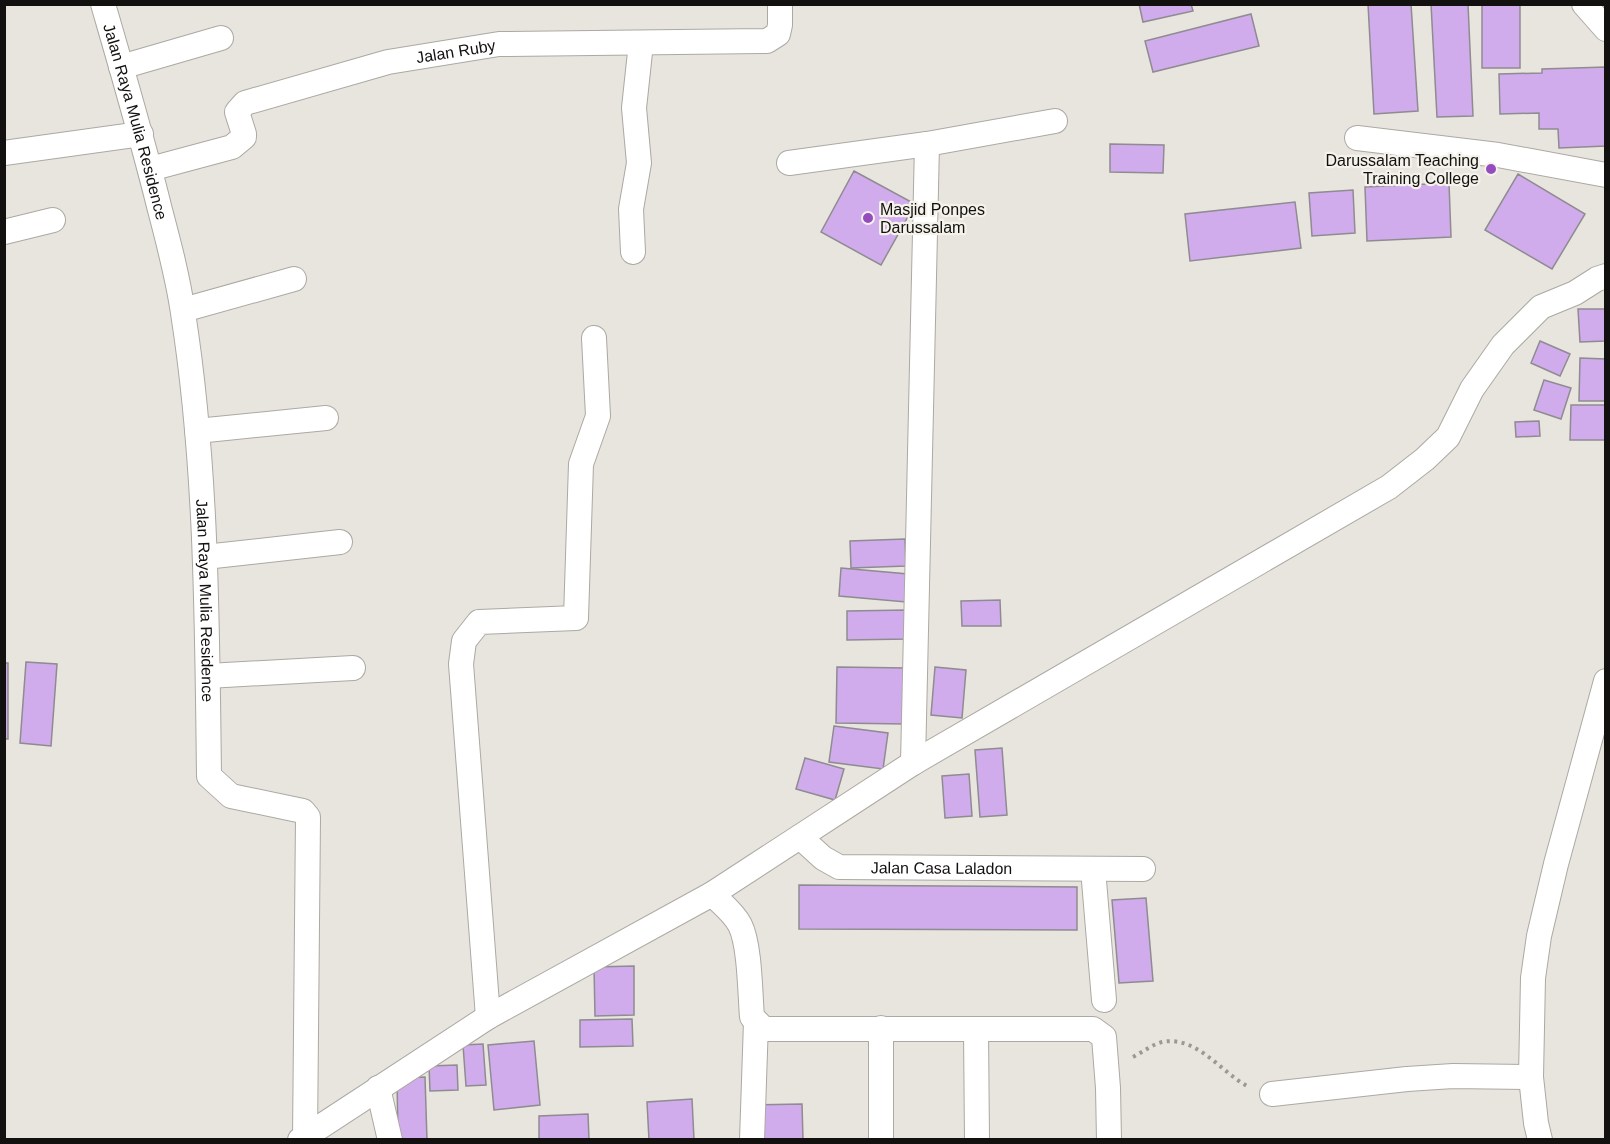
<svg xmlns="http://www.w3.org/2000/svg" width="1610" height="1144" font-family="Arial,sans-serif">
<rect width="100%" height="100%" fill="#e8e4de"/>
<path fill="#d1acec" stroke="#8e8b91" stroke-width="1.5" d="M1139,4H1191L1193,11L1143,22Z
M1368,4H1411L1418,111L1374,114Z
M1431,4H1468L1473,116L1437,117Z
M1482,4H1520V68H1482Z
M1251,14L1259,46L1153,72L1145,41Z
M1606,67V146L1559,148L1558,129H1539V113L1500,114L1499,74L1542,73V69Z
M1110,144L1164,145L1163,173L1110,172Z
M854,171L915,204L881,265L821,232Z
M1518,174L1585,214L1552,269L1485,230Z
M1449,183L1451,237L1367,241L1365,187Z
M1353,190L1355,233L1312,236L1309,193Z
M1295,202L1301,248L1190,261L1185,214Z
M1578,309H1606V341L1580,342Z
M1540,341L1570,354L1560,376L1531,363Z
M1580,358L1606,359V401H1579Z
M1544,380L1571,388L1561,419L1534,410Z
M1571,405H1606V440H1570Z
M1539,421L1540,436L1516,437L1515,422Z
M905,539L906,566L851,568L850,541Z
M841,568L908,574L906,602L839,596Z
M1000,600L1001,626H962L961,601Z
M907,610L908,639L847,640V611Z
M26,662L57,664L51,746L20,743Z
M4,663H8V739H4Z
M837,667L907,668L906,724L836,723Z
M935,667L966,670L962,718L931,715Z
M834,726L888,733L883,769L829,762Z
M1002,748L1007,815L980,817L975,750Z
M805,758L844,769L835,800L796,789Z
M969,774L972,816L945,818L942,776Z
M799,885L1077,887V930L799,929Z
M1146,898L1153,981L1119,983L1112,900Z
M634,966V1015L595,1016L594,967Z
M632,1019L633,1046L580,1047V1020Z
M534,1041L540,1105L494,1110L488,1045Z
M483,1044L486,1085L466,1086L463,1045Z
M457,1065L458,1090L430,1091L429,1066Z
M425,1077L427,1140H398L397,1078Z
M692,1099L694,1140H649L647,1102Z
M802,1104L803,1140H757L756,1105Z
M588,1114L589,1140H539V1116Z"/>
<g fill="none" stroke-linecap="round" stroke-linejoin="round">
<defs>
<g id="minor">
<path id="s1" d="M103,4C123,73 143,141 160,210C169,244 178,278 183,313C207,466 207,621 209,776L231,796L298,810L303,811L308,817L305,1140"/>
<path d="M1584,4L1606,29"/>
<path d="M121,67L221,38"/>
<path d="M1357,138L1498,155L1606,175"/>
<path d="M4,153L141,134"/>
<path d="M789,163L927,144L1055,121"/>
<path id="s2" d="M150,169L232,147L244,137V134L237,112L245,103L388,62L499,44L767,41L778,34L780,25V4"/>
<path d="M4,232L53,220"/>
<path d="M633,252L631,209L639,163L634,108L641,43"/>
<path d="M183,310L294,279"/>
<path d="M197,431L326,418"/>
<path d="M205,557L340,542"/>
<path d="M208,676L353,668"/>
<path d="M913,763L927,144"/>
<path id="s3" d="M800,837L823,858L839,867L1143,869"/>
<path d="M1093,869L1104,1000"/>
<path d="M712,894C721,903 734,913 740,925C750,945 750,993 752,1017L764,1029H1093L1104,1037L1108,1088L1109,1140"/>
<path d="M488,1017L461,664L464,641L479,622L576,618L581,464L598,416L594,338"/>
<path d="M881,1028V1140"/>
<path d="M976,1030L977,1140"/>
<path d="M378,1088L390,1140"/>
<path d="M1272,1094L1407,1079L1453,1076L1531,1077"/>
<path d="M300,1140L488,1017L712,894L913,763L1389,487L1425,459L1448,437L1472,389L1503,345L1541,307L1575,293L1597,279L1606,276"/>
<path d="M752,1140L756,1022"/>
<path d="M1540,1140L1536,1123L1531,1077L1533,978L1539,936L1556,864L1606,681"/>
</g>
</defs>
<use href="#minor" stroke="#aca9a3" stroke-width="26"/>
<path stroke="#9c9995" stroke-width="4" stroke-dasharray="3 4.5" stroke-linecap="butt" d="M1133,1057C1143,1052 1151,1045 1162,1042C1196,1035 1221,1072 1247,1086"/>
<use href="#minor" stroke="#fff" stroke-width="24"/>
</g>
<g fill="#944cbf" stroke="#f5f2eb" stroke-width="2">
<circle cx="1491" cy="169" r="6"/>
<circle cx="868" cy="218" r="6"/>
</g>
<g text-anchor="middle" stroke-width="4.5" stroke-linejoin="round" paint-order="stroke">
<g font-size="16" fill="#12110f" stroke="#f5f2eb">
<text dy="6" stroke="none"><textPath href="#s2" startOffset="356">Jalan Ruby</textPath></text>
<text dy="6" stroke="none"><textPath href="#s1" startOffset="122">Jalan Raya Mulia Residence</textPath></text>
<text dy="6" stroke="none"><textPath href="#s1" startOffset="608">Jalan Raya Mulia Residence</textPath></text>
<text dy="6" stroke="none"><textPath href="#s3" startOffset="152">Jalan Casa Laladon</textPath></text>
</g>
<g font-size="16" fill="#12110f" stroke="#f5f2eb" text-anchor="end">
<text x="1479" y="166">Darussalam Teaching<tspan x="1479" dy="18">Training College</tspan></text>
<text x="880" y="215" text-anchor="start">Masjid Ponpes<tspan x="880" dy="18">Darussalam</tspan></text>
</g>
</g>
<rect width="1610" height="1144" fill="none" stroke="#12110f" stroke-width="12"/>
</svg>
